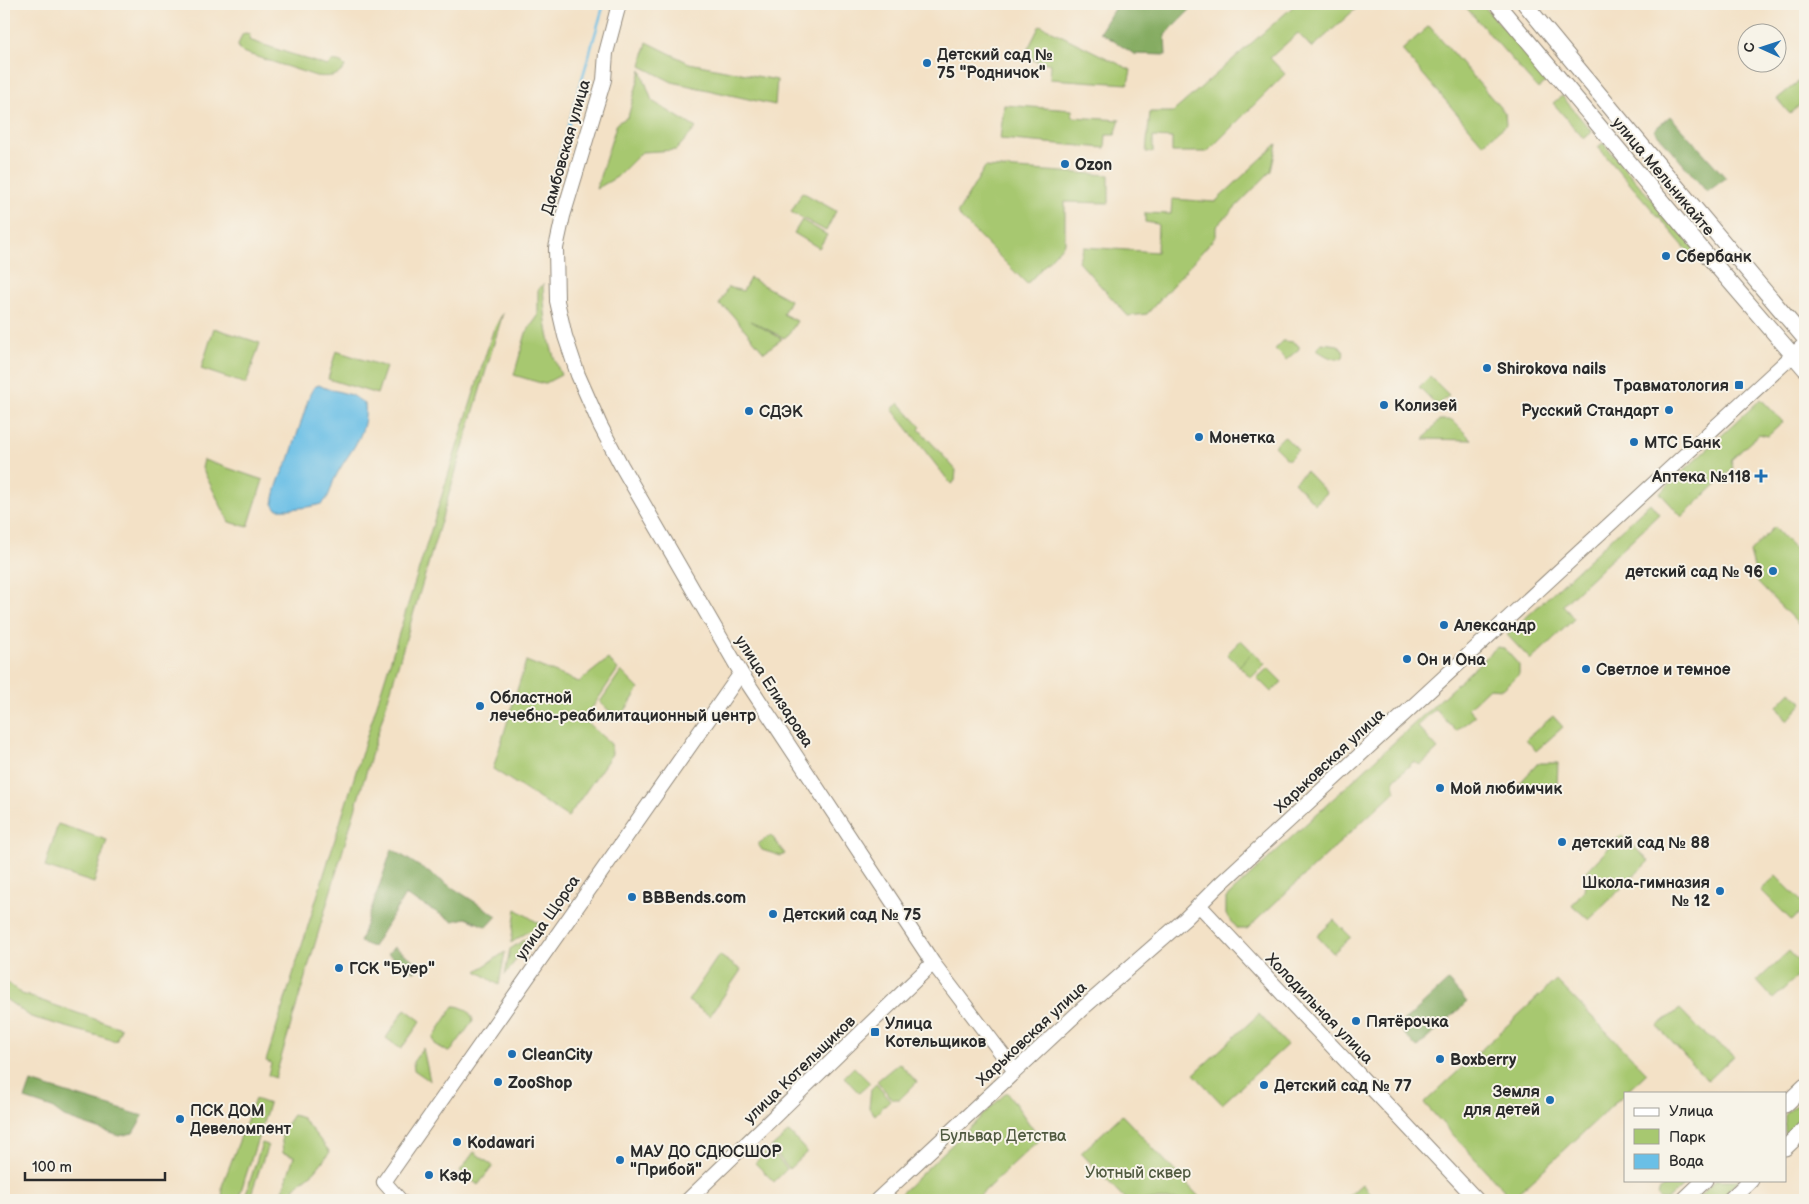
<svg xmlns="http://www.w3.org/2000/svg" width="1809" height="1204" font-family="'Balsamiq Sans',sans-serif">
<rect width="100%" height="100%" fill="#f7f3e8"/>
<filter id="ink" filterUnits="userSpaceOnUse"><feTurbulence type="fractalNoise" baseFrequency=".02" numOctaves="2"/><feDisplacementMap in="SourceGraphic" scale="10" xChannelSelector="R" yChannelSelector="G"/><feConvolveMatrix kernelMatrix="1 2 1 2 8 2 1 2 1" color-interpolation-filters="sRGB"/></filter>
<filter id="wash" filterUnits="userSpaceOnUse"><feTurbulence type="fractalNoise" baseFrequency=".0096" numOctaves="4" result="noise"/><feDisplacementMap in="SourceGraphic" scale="20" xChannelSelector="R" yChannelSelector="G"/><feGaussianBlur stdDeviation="1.12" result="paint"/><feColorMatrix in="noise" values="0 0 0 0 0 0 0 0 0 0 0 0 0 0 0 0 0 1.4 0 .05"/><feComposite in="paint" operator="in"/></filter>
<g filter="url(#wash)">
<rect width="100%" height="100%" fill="#f3e1c6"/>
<path fill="#a7c870" stroke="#697a4e" d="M1296,4H1361L1312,48L1298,33L1270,58L1285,74L1207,152H1172V138L1153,137V152H1146L1150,112H1173Z
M1463,4H1482L1549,79L1538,89Z
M1040,25L1131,70L1128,84L1050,79L1051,64L1033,60L1025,55Z
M1429,26L1505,113L1506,125L1483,144L1402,50Z
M245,33L250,34L249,40L327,66L331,62C336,61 341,62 345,66C340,78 326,77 316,76L242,52L239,49L238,45L242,35Z
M647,42L689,63L777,80L775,105L672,82L641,66Z
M641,70L652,101L696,128L676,150L642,152L617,177L596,189L617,123L628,117Z
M1805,76V100L1790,114L1777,99Z
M1562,96L1592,132L1584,139L1553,103Z
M1004,105L1072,110L1073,117L1120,120L1115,135H1106L1105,148L1000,139Z
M1603,143L1697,252L1693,257L1598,147Z
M1277,144L1271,171L1216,227V236L1147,314L1128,316L1078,261L1084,247L1157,252L1158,224L1145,222V213L1171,214L1172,199L1215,202Z
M985,167L1109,175V203L1065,202V243L1027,284L957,214Z
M802,192L836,211L826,231L791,212Z
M802,220L827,235L819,248L794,233Z
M750,278L790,300L783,314L797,321L789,334L784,338L751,321L782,339L764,352L728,310L719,305L728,287L743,291Z
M543,284C545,319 547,343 561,375L544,384L514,375L526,333L538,316V290Z
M503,313L275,1078L268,1075L271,1063L266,1061L493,331Z
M214,328L260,343L246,384L201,369Z
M1283,341L1293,342L1299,346V349L1286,360L1275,349Z
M1322,343L1338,345L1344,352L1343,357C1335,363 1324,354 1316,350Z
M336,351L386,367L377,394L328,379Z
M1430,376L1449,395L1438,406L1419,387Z
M1761,399L1783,422L1768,436L1759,434L1731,460L1733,468L1682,517L1660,493Z
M899,403L921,427L919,429L956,470L955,481L951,484L892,409Z
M1439,420H1452L1472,440L1424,439Z
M1284,436L1298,450L1288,460L1274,446Z
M204,460L263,480L248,527L229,522L202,468Z
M1306,471L1327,493L1315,504L1294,482Z
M1650,503L1659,514L1563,605L1574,619L1531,660L1507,635Z
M1774,527L1805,560V631L1758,583L1750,552Z
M1241,640L1253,652L1239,666L1227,654Z
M1497,647L1504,648L1519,665V674L1503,689L1489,688L1468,708L1475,716L1456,731L1435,709L1417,726L1438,749L1421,765L1413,762L1394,780L1395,791L1247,929H1238L1226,915V898Z
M1253,652L1265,664L1251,678L1239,666Z
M608,659L618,669L584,720L611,744L612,754L568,817L493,769L526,661L579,682Z
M1268,668L1282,682L1271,692L1257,678Z
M621,671L639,689L619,720L600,702Z
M1790,692L1803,703L1787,721L1777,706Z
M1553,716L1563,727L1536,751L1526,739Z
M1538,763H1558L1557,785L1519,784Z
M58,824L107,840L94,883L45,867Z
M771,835L785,854L781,856L762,850L758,844Z
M1621,835L1649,861L1589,920L1572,905L1584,890L1587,871Z
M1776,876L1805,905V907L1792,921L1761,890Z
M516,909L540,924L511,943Z
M1334,920L1351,937L1333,953L1317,936Z
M535,933L505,975L510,949Z
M1789,951L1805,969L1773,999L1757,981Z
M505,952L499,985L477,971Z
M719,955L741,970L710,1016L688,1001Z
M4,980L22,994L121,1028L116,1041L31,1017L4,998Z
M1556,980L1647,1073L1512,1199L1424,1103Z
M454,1006C462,1006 472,1012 473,1021L451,1051L448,1052L435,1044L433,1038Z
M405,1009L421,1021L401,1049L386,1038Z
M1680,1009L1699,1029L1734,1056L1708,1081L1657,1026Z
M1259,1014L1287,1045L1222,1104L1194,1074Z
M423,1048L430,1081L414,1070L413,1062Z
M899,1063L917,1082L900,1099H892L877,1081Z
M854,1067L870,1083L859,1093L844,1077Z
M876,1084L890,1100L875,1115L869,1108L871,1089Z
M1007,1092L1040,1139L1031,1147L975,1200H894Z
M1805,1096V1120L1785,1138V1115Z
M255,1099L269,1104L238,1200H223L222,1186Z
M293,1115L302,1118L330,1152L315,1171L295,1187L291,1200H280L294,1156L283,1153L281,1132Z
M1122,1115L1202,1200H1126L1081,1153Z
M789,1132L807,1152L789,1169L771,1148Z
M262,1143L268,1145L249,1200H244Z
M769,1149L787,1169L774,1182L755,1163Z
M474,1152L493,1166L478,1185L460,1171Z
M1670,1180H1690L1667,1200H1662L1658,1196L1659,1191Z
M1716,1180H1740L1719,1200H1695Z
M1362,1184L1376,1200H1344Z"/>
<path fill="#85ac62" stroke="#586c46" d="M1117,4H1196L1165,35L1166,55L1134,54L1100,32Z
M1670,116L1726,178L1707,192L1654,130Z
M392,849L497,916L487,927L466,918L453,921L405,895L373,947L360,942Z
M394,947L420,964L415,972L388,954Z
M1448,981L1467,1002L1417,1048L1398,1027Z
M31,1082L143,1116L133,1133L119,1136L64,1117L52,1108L25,1099Z"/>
<path fill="#6abfe6" stroke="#4a7588" d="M319,385L325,388L352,395L365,404C368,438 348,451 335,478C331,486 330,497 323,503C316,507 286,510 277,509L273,504C275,489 281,472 289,460L310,394L314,387Z"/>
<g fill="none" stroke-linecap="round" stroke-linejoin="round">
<path stroke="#6abfe6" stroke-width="2.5" d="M555,171L604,4"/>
</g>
</g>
<g filter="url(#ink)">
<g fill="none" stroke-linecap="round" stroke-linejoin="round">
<defs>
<path id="tertiary" d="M619,4L606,53L604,80L563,216L556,248L557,301L565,336L578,375L600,425L621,465L741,673L933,963L1015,1071
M1199,905L1477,1200
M400,1200L384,1182L741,673
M688,1200L933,963
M877,1200L1082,1009L1185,919L1219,885L1805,344"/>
<path id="secondary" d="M1497,4L1706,254L1805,369
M1525,4L1619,118L1805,339
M1785,1105L1805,1086
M1785,1148L1805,1129
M1684,1200L1705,1180
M1730,1200L1751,1180"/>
</defs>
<use href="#tertiary" stroke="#8f8678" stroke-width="16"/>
<use href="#secondary" stroke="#8f8678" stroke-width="17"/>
<use href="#tertiary" stroke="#fff" stroke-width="14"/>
<use href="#secondary" stroke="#fff" stroke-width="15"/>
</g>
</g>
<g fill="#1f6fb2" stroke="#f7f3e8" stroke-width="2">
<circle cx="927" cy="63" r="5"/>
<circle cx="1065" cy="164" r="5"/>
<circle cx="1666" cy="256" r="5"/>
<circle cx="1487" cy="368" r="5"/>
<rect x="1734" y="380" width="10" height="10" rx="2.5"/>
<circle cx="1384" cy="405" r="5"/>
<circle cx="1669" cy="410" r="5"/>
<circle cx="749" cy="411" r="5"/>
<circle cx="1199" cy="437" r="5"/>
<circle cx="1634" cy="442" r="5"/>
<path d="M1758.5 468.5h5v5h5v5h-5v5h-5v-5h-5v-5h5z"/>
<circle cx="1773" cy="571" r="5"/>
<circle cx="1444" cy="625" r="5"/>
<circle cx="1407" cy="659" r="5"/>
<circle cx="1586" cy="669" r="5"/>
<circle cx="480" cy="706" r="5"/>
<circle cx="1440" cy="788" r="5"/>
<circle cx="1562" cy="842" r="5"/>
<circle cx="1720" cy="891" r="5"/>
<circle cx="632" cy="897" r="5"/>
<circle cx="773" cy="914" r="5"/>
<circle cx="339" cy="968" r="5"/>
<circle cx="1356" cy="1021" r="5"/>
<rect x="870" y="1027" width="10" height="10" rx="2.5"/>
<circle cx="512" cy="1054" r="5"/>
<circle cx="1440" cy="1059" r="5"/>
<circle cx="498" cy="1082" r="5"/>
<circle cx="1264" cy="1085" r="5"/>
<circle cx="1550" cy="1100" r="5"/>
<circle cx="180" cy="1119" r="5"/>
<circle cx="457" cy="1142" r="5"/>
<circle cx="620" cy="1160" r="5"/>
<circle cx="429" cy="1175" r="5"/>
</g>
<g text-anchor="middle" stroke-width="4" stroke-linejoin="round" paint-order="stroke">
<g font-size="16" font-weight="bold" fill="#2b2b2b" stroke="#f7f3e8" text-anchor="start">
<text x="937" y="60">Детский сад №<tspan x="937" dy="18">75 "Родничок"</tspan></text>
<text x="1075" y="170">Ozon</text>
<text x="1676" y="262">Сбербанк</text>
<text x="1497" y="374">Shirokova nails</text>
<text x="1729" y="391" text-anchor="end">Травматология</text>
<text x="1394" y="411">Колизей</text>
<text x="1659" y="416" text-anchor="end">Русский Стандарт</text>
<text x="759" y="417">СДЭК</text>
<text x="1209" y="443">Монетка</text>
<text x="1644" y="448">МТС Банк</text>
<text x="1751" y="482" text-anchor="end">Аптека №118</text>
<text x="1763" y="577" text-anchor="end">детский сад № 96</text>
<text x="1454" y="631">Александр</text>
<text x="1417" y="665">Он и Она</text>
<text x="1596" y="675">Светлое и темное</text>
<text x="490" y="703">Областной<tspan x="490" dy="18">лечебно-реабилитационный центр</tspan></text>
<text x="1450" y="794">Мой любимчик</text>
<text x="1572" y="848">детский сад № 88</text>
<text x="1710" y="888" text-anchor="end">Школа-гимназия<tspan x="1710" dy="18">№ 12</tspan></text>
<text x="642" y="903">BBBends.com</text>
<text x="783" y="920">Детский сад № 75</text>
<text x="349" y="974">ГСК "Буер"</text>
<text x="1366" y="1027">Пятёрочка</text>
<text x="885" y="1029">Улица<tspan x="885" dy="18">Котельщиков</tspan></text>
<text x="522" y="1060">CleanCity</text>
<text x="1450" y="1065">Boxberry</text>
<text x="508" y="1088">ZooShop</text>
<text x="1274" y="1091">Детский сад № 77</text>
<text x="1540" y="1097" text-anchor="end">Земля<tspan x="1540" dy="18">для детей</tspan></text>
<text x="190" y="1116">ПСК ДОМ<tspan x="190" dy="18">Девеломпент</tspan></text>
<text x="467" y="1148">Kodawari</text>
<text x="630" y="1157">МАУ ДО СДЮСШОР<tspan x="630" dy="18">"Прибой"</tspan></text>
<text x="439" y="1181">Кэф</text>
</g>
<g font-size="16" fill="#2b2b2b" stroke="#f7f3e8">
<text transform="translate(565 147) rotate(-74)" y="6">Дамбовская улица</text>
<text transform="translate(1664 176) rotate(50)" y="6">улица Мельникайте</text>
<text transform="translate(775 691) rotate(57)" y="6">улица Елизарова</text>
<text transform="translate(1329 760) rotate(-43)" y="6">Харьковская улица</text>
<text transform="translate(547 917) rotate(-55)" y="6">улица Щорса</text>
<text transform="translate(1320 1008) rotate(46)" y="6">Холодильная улица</text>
<text transform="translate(1031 1033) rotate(-43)" y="6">Харьковская улица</text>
<text transform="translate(799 1069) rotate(-44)" y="6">улица Котельщиков</text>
</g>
<g font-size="16" fill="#505a40" stroke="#f7f3e8">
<text x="1003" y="1141">Бульвар Детства</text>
<text x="1138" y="1178">Уютный сквер</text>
</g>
</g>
<rect width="1809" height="1204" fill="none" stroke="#f7f3e8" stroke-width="20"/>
<rect x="1624" y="1092" width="162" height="90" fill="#f7f3e8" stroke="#a5a39c"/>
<rect x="1634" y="1108" width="25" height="8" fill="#ffffff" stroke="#a5a39c"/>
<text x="1669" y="1116" font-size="15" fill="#2b2b2b">Улица</text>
<rect x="1634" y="1129" width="25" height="15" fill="#a7c870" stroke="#a5a39c"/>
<text x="1669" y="1142" font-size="15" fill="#2b2b2b">Парк</text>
<rect x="1634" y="1154" width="25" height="15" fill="#6abfe6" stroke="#a5a39c"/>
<text x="1669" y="1166" font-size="15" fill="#2b2b2b">Вода</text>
<g transform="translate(1762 48) rotate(273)"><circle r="24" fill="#f7f3e8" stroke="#a5a39c"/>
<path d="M0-4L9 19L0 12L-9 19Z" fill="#1f6fb2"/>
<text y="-8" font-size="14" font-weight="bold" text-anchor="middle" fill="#2b2b2b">С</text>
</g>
<path d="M25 1172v8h140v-8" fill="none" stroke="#2b2b2b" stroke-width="2.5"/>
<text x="32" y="1172" font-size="15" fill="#2b2b2b" stroke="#f7f3e8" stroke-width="4" paint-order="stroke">100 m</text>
</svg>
